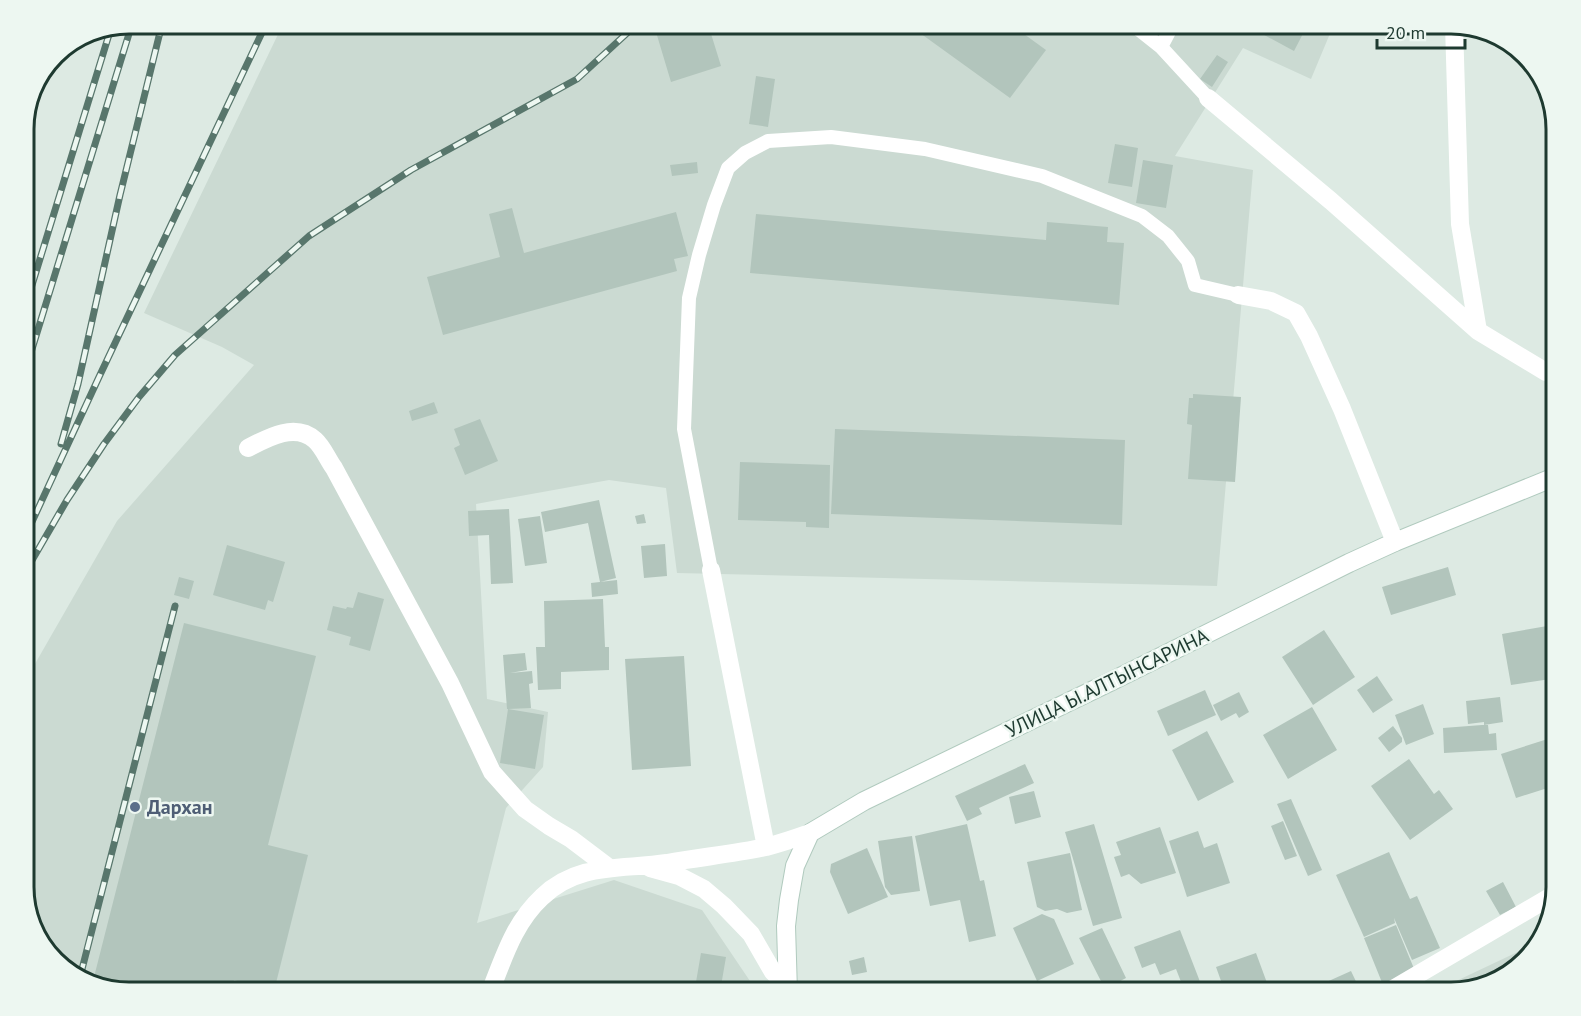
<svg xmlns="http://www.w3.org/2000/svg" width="1581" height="1016" font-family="'PT Sans',sans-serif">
<rect width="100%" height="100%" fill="#ddeae3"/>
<path fill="#cbdad2" d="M283,24H1334L1311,79L1243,48L1175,156L1253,170L1217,586L677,573L666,488L609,480L476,504L487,699L548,712L543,767L506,808L477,923L614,880L702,910L752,984L753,992H129L71,974L38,940L24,893V683L117,521L254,365L222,347L144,313Z
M1541,941L1539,945L1504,978L1452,992H1433Z"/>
<path fill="#b2c5bc" d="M682,24H708L721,66L671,82L656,32Z
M916,24H1010L1046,50L1010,98L913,28Z
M1258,24H1308L1294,51L1255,30Z
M1217,55L1228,62L1212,87L1200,79Z
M756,76L775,79L768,127L749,124Z
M1115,144L1138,148L1132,187L1108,183Z
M1143,160L1173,165L1166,208L1136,203Z
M697,162L698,173L672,176L670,165Z
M512,208L524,253L676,212L688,256L674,259L677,271L443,335L427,277L500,257L489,214Z
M756,214L1046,240L1047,222L1108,227L1107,242L1124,243L1119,305L750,273Z
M1193,394L1241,397L1235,482L1188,479L1192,425L1187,424L1189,398H1193Z
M434,402L438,413L412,421L409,411Z
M480,419L498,461L465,475L454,448L460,445L454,429Z
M835,429L1125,440L1122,525L831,514Z
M740,462L830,465L829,528L806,527V522L738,520Z
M599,500L616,578L600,582L588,523L545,532L541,512Z
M509,509L513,583L491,584L489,535L469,536L468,511Z
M644,514L646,523L637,524L635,516Z
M540,516L547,563L525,566L518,519Z
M665,544L667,576L644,578L641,546Z
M227,545L285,562L273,602L268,600L265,610L213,595Z
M1448,567L1456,595L1391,615L1382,587Z
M179,577L194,581L189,599L174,595Z
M617,580L618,594L592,597L591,583Z
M358,592L384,599L370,651L349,645L351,637L327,630L333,606L346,609L347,607L353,608Z
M603,599L605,647H609V670L561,672V689L538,690L536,647H545L544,601Z
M184,623L316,656L268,845L308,855L274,991L234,980L231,992H129L93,981Z
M1553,625L1557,651V678L1511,685L1502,634Z
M1324,630L1355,677L1313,705L1282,657Z
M525,653L527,670L510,673L532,671L533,683L529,684L531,708L507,709L503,655Z
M684,656L691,766L632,770L625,659Z
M1377,676L1393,700L1373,713L1357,690Z
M1205,690L1216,715L1168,736L1157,711Z
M1239,692L1249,712L1239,718L1236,713L1221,721L1213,705Z
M1500,697L1503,722L1484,725V722L1468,724L1466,701Z
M1423,704L1434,734L1406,745L1395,715Z
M1312,707L1337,750L1288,779L1263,735Z
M508,709L544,715L535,769L500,763Z
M1482,725H1488L1489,734L1496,733L1497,750L1444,753L1443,728Z
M1393,726L1402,738V742L1389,752L1378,738Z
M1207,731L1234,782L1198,801L1172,750Z
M1557,736V785L1516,798L1501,754Z
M1409,759L1434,794L1439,790L1453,809L1410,840L1371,786Z
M1025,764L1034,783L979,808L982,814L967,821L955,796Z
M1034,791L1041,817L1015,824L1009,797Z
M1291,799L1322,870L1308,876L1277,804Z
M1283,821L1297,856L1285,860L1271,826Z
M967,824L980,881L984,880L996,936L969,942L960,900L930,906L915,836Z
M1094,824L1122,918L1093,926L1065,832Z
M1160,827L1176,873L1141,884L1129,874L1121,877L1114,857L1121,855L1116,842Z
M1198,831L1204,848L1217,843L1230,883L1187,897L1169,841Z
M912,836L920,891L891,895L885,887L878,841Z
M867,848L888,897L848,914L830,872L831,864Z
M1389,852L1410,899L1417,896L1440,948L1412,960L1394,918L1395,923L1364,937L1336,875Z
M1070,853L1082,910L1067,913L1057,909L1045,911L1037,907L1027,862Z
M1503,882L1516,907L1500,915L1486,891Z
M1042,914L1054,919L1074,964L1037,981L1013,928Z
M1396,925L1415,971L1383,985L1364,938Z
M1102,928L1126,978L1105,989L1079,938Z
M1180,930L1204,992H1185L1176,969L1160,975L1155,963L1142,968L1134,947Z
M701,953L726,957L721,986L696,982Z
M1256,953L1270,991L1225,992L1216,967Z
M864,957L867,972L852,975L849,961Z
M1351,971L1361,992H1326L1322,984Z"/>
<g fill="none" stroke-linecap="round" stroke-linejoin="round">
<defs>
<path id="secondary" d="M788,992L786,926L789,900L795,866L810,833L864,801L1112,681L1349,563L1395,542L1557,476"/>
</defs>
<use href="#secondary" stroke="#b0cabe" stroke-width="20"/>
<path stroke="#fff" stroke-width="14" d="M1132,24L1161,47L1208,98
M1161,47L1173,24
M711,570L684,429L689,298L699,255L714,205L728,168L745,153L768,141L831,137L925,149L1042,176L1142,216L1168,236L1188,261L1195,285L1238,295"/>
<path stroke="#fff" stroke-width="18" d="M1454,25L1460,224L1478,331
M1208,98L1331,201L1478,331L1546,372L1557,374
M1238,295L1271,301L1296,313L1309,336L1342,409L1395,542
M248,448C267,438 295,422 315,440C323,447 328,460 334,468L450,683L492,772L525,809L549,826L571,839L608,867
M711,570L766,847
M650,868L679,876L704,889L724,906L751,934L773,972L787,985
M490,992C504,957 514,923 542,897C578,862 622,870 667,863C700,857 734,854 766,847C781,843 796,838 810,833
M1388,992L1555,894"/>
<use href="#secondary" stroke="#fff" stroke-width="18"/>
<defs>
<path id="rail" d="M24,311L111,28
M24,375L132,24
M61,444L78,384L120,195L162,24
M24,539L99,377L266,24
M24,574L67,500L104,444L139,397L175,355L309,236L411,170L577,79L637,24
M80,977L175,606"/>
</defs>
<use href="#rail" stroke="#58766c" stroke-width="7"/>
<use href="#rail" stroke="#edf7f1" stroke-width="4.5" stroke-dasharray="14" stroke-linecap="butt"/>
</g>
<circle fill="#5c6f8a" stroke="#edf7f1" stroke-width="2" cx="135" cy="807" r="6"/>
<g text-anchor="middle" stroke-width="5" stroke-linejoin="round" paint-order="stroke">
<g font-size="20" fill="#1e3a30" stroke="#edf7f1">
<text transform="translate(1107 683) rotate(-26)" y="7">УЛИЦА Ы.АЛТЫНСАРИНА</text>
</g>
<g font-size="20" font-weight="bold" fill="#4e5e75" stroke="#edf7f1" text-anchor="start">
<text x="147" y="814">Дархан</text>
</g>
</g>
<path d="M0 0H1581V1016H0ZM129 34H1451A95 95 0 0 1 1546 129V887A95 95 0 0 1 1451 982H129A95 95 0 0 1 34 887V129A95 95 0 0 1 129 34Z" fill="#edf7f1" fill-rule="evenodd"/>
<path fill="none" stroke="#1e3a30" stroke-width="3" d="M129 34H1451A95 95 0 0 1 1546 129V887A95 95 0 0 1 1451 982H129A95 95 0 0 1 34 887V129A95 95 0 0 1 129 34Z"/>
<path d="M1377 39v9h88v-9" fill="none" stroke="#1e3a30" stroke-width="3"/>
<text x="1386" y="39" font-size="18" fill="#1e3a30" stroke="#edf7f1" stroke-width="4.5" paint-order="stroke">20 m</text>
</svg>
